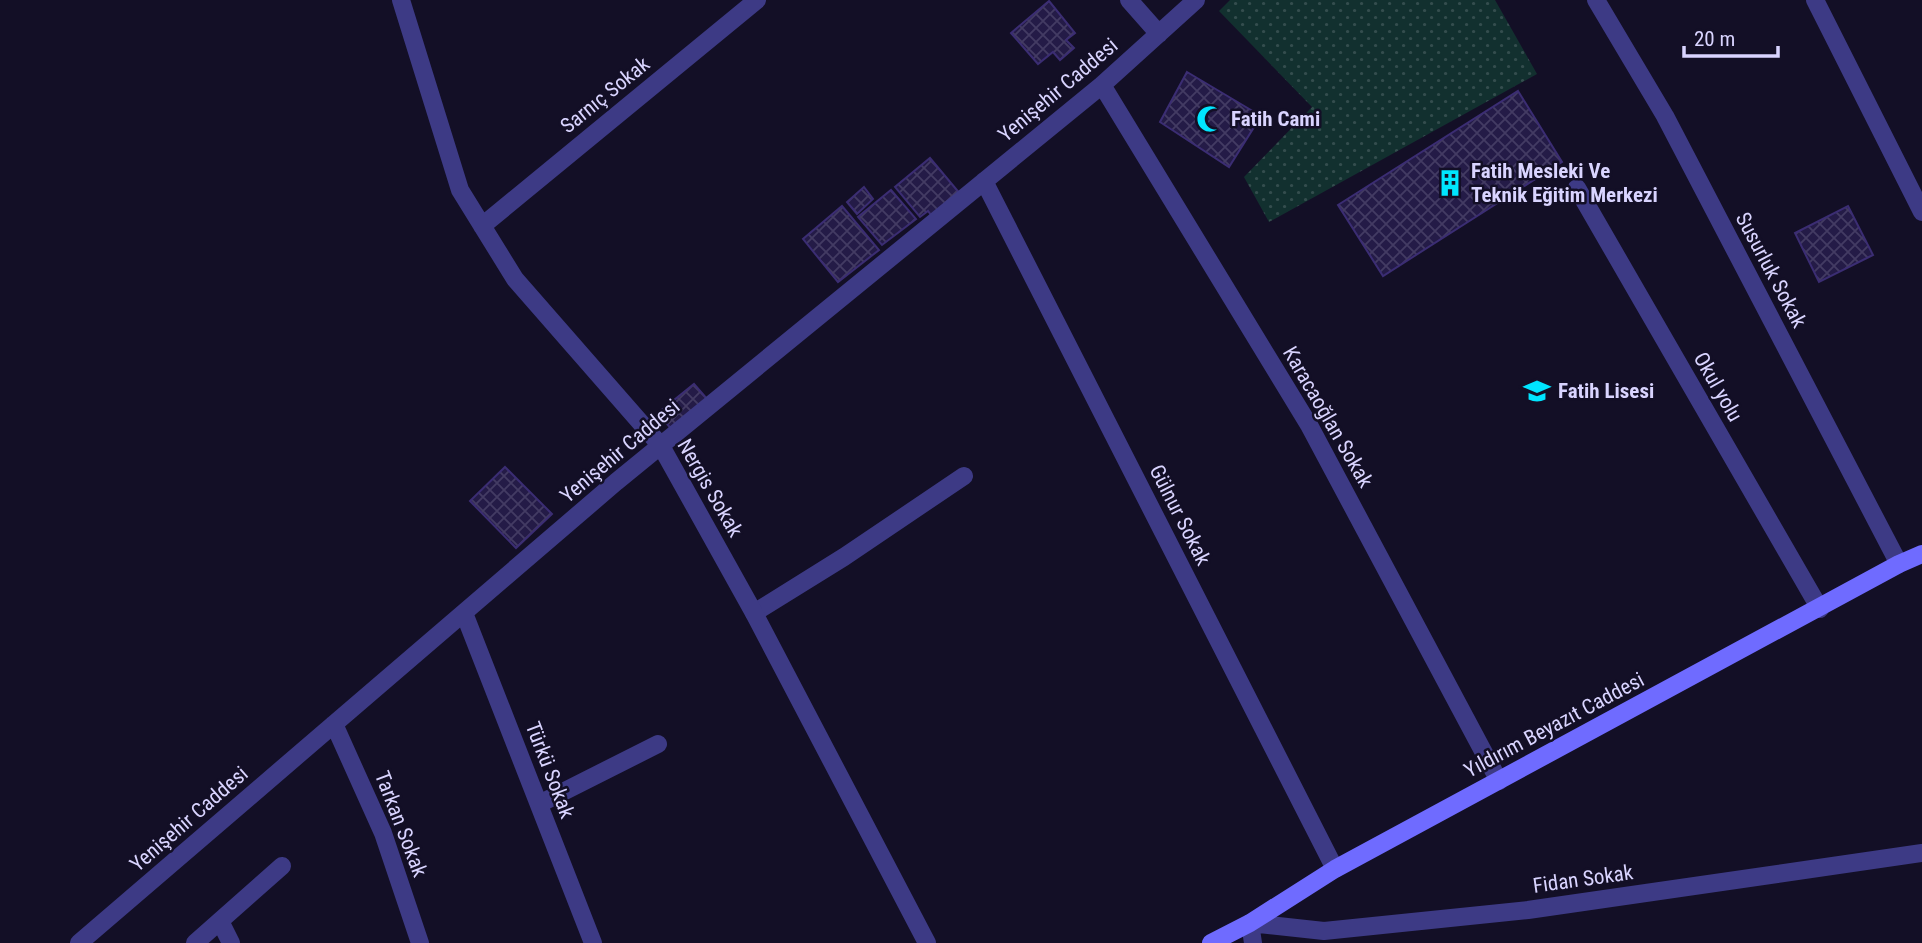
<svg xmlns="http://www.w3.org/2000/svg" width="1922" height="943" font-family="'Roboto Condensed',sans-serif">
<defs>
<pattern id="grass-dots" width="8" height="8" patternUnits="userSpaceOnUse" patternTransform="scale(1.75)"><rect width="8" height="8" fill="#12302f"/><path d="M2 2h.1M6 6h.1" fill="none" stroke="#344d4e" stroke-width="1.8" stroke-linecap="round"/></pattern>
<pattern id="building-cross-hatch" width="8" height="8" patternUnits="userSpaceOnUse" patternTransform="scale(1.75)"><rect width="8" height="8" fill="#241b47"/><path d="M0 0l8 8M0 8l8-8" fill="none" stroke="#433b63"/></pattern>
</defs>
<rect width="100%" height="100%" fill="#130f26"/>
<path fill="url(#grass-dots)" d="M1230,0H1495L1537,74L1269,222L1244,177L1312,107L1219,11Z"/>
<path fill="url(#building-cross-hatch)" stroke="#3b2d73" stroke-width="2" d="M1049,1L1075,33L1066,40L1074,48L1060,60L1053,52L1038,64L1011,33Z
M1187,72L1261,116L1229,167L1160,122Z
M1518,91L1562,162L1383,276L1338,205Z
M930,158L961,195L934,219L928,211L920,217L895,187Z
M864,187L873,199L857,214L847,202Z
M891,190L916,219L882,245L858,217Z
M842,206L879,250L838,282L803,239Z
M1848,206L1873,255L1819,282L1795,233Z
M694,384L709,401L672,430L658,413Z
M505,467L552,514L516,548L470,501Z"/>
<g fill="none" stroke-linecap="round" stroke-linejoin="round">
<path stroke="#3d3a85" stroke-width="18" d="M1577,188L1820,609
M754,613L844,557L964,476"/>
<path stroke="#3d3a85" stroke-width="18" d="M401,0L460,190L515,279L661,446L754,613L927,943
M1129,0L1159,34
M1596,0L1665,116L1899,564
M1815,0L1922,212
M1102,85L1309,425L1499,781
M984,181L1335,869
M482,226L757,0
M464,613L593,943
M334,724L383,833L420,943
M539,804L658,744
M220,921L231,943
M79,943L616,482L1102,85L1196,0
M195,943L282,866
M1253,943L1250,923L1324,931L1528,910L1922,853"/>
<path stroke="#6f6bff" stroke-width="18" d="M1211,943L1250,923L1335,869L1899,564L1922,554"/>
</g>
<defs>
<symbol id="mosque-bare" viewBox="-9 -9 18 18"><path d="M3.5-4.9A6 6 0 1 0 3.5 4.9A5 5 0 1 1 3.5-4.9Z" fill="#00e5ff" stroke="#130f26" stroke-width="2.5" paint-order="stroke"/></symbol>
<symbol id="building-bare" viewBox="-9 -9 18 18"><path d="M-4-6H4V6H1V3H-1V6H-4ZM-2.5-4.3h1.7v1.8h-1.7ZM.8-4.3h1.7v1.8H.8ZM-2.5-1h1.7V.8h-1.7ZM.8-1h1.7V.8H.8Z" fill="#00e5ff" stroke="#130f26" stroke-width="2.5" paint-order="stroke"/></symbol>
<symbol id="school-bare" viewBox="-9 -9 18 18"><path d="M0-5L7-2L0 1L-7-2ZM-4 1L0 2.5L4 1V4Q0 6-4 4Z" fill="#00e5ff" stroke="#130f26" stroke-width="2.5" paint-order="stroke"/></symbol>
</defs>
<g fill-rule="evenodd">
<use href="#mosque-bare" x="1191" y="100" width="38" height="38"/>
<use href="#building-bare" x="1431" y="164" width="38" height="38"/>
<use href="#school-bare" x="1518" y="372" width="38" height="38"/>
</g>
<g text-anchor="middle" stroke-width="5" stroke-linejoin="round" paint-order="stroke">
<g font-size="21" fill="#d9d4ff" stroke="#130f26">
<text transform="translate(1058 90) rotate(-40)" y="7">Yenişehir Caddesi</text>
<text transform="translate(605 95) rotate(-39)" y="7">Sarnıç Sokak</text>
<text transform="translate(1771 270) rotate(62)" y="7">Susurluk Sokak</text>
<text transform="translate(1718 387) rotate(60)" y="7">Okul yolu</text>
<text transform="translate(1328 417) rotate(60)" y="7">Karacaoğlan Sokak</text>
<text transform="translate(620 451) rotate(-40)" y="7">Yenişehir Caddesi</text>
<text transform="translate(710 488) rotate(60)" y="7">Nergis Sokak</text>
<text transform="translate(1180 515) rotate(63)" y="7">Gülnur Sokak</text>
<text transform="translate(1554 725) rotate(-28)" y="7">Yıldırım Beyazıt Caddesi</text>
<text transform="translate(550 770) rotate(69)" y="7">Türkü Sokak</text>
<text transform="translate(189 819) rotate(-41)" y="7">Yenişehir Caddesi</text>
<text transform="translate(401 824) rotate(69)" y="7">Tarkan Sokak</text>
<text transform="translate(1583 879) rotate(-8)" y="7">Fidan Sokak</text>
</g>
<g font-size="21" font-weight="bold" fill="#d9d4ff" stroke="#130f26" text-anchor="start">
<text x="1231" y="126">Fatih Cami</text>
<text x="1471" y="178">Fatih Mesleki Ve<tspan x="1471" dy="24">Teknik Eğitim Merkezi</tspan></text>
<text x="1558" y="398">Fatih Lisesi</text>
</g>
</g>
<path d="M1684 46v10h94v-10" fill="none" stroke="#d9d4ff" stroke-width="3.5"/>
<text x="1694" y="46" font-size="21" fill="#d9d4ff" stroke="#130f26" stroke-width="5" paint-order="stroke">20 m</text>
</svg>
